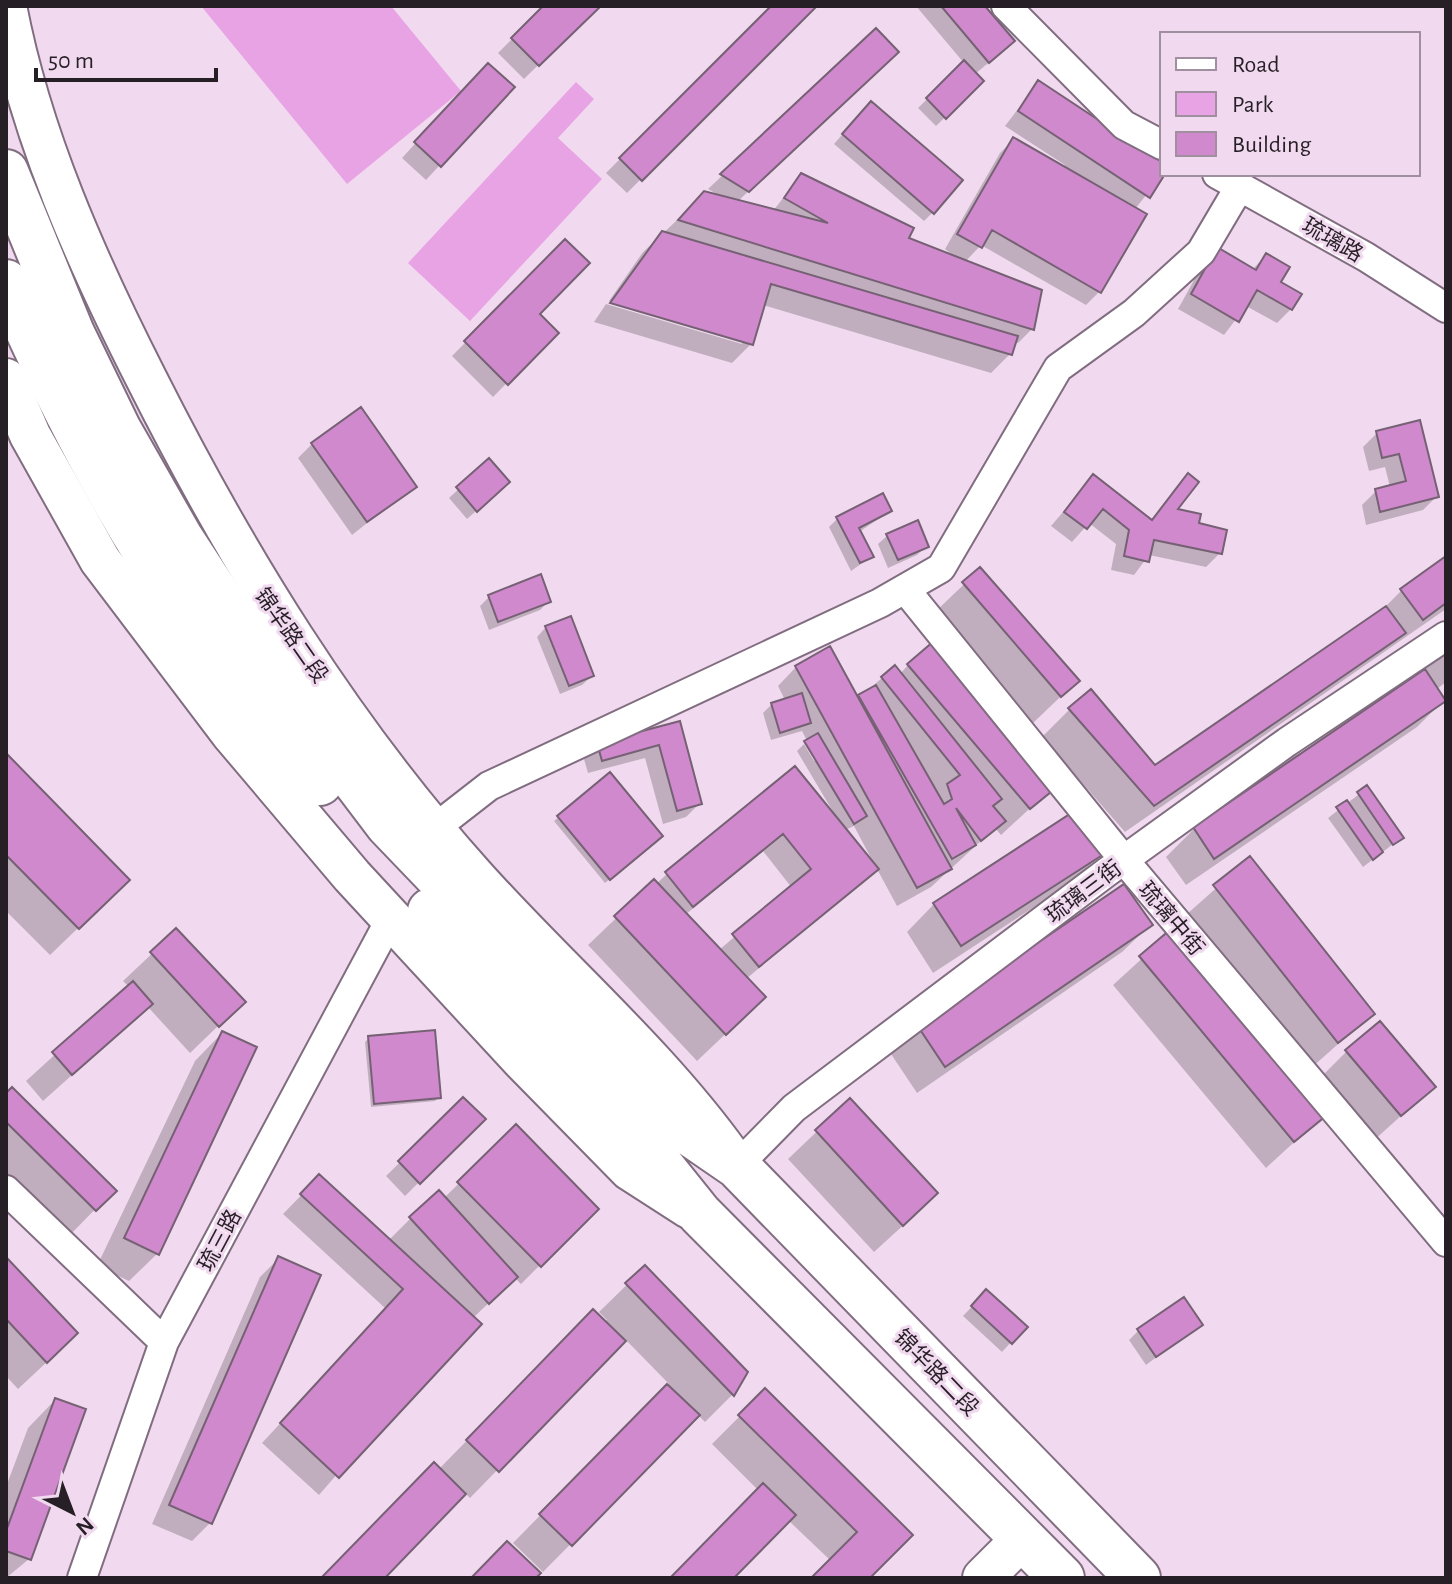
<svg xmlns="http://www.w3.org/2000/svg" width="1452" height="1584" font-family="'Alegreya Sans','Noto Sans SC',sans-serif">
<rect width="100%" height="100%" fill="#f1daef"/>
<path fill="#e8a3e4" d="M201,6H391L461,91L347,184Z
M576,82L594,99L558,138L602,179L470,321L408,263Z"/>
<path fill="#0003" fill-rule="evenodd" d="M541,6H598L524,79L498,53L543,8Z
M773,6H814L627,193L606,173Z
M916,6H982L998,55L975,74L982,81L936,126L918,108L964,63Z
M876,31L882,66L737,202L773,211L801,175L906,239L957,259L945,249L1000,153L1014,139L1063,168L1065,165L1005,126L1038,83L1162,165L1163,174L1135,209L1100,291L1086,305L981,245L965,262L1032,329L1018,343L1014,342L1010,354L991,373L763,305L751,344L732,363L594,322L606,304L742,344V340L609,301L643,252L690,208L720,196L708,189Z
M474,79L512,87L426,180L402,158Z
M862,112L933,212L924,221L834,144Z
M565,242L537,314L556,333L493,397L452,356Z
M1266,255L1291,309L1277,323L1246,306L1224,335L1178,309L1203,264L1252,270Z
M1418,422L1437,496L1423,510L1366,525L1362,505L1376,491L1390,487L1385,467L1369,471L1363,447L1377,433Z
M312,444L414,486L352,535L298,458Z
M489,461L499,491L467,519L449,498Z
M1188,476L1174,510L1220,553L1206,567L1149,555L1134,575L1111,570L1116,544L1089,523L1072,542L1051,526L1093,477L1150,521Z
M890,511L859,532L871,557L851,571L829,527L838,518Z
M888,535L926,546L917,555L888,568L878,544Z
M1446,559V609L1125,832L1042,737L1070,709L1154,767L1378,614L1402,590Z
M980,569L1077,681L1033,723L935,612Z
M489,597L549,601L540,610L489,630L480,606Z
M546,627L592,676L582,685L560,694L537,637Z
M1446,646V682L1437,689L1444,700L1417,727L1186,885L1166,857L1194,829L1420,675Z
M908,665L1054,786L1001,835L995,828L931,887L897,906L877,869L746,979L735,1025L697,1061L588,945L654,882L656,884L667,874L832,810L797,751L804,744L814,761L817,760L802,731L771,740L763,713L772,704L785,700L778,686L796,667L857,699L882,678L900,674ZM854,826L872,860L871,862L845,830ZM763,851L792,888L719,950L685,915Z
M679,723L700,803L686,817L663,824L645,758L588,773L584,759L598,745Z
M6,755L99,908L50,955L6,911Z
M610,775L657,840L605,883L554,821Z
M1367,788L1401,838L1363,867L1328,818Z
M1101,854L1074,881L933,973L907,932L934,904Z
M1249,859L1373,1013L1310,1069L1187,914Z
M1150,925L1122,952L917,1093L891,1054L918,1027Z
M176,931L243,1002L190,1053L148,1007L43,1101L26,1081L129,987L123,981Z
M1171,932L1324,1115L1266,1168L1113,985Z
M222,1033L157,1254L129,1281L97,1266L195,1061Z
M369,1038L439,1097L435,1101L371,1107L365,1042Z
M1347,1051L1433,1087L1372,1142L1319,1079Z
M6,1096L114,1190L67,1238L6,1177Z
M463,1100L483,1119L405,1196L386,1176Z
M850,1100L908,1221L874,1252L788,1159Z
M516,1127L596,1209L521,1284L515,1278L473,1318L319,1495L262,1443L386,1309L283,1214L319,1177L388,1241L411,1218L444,1198Z
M279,1258L210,1523L192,1541L152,1524L260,1277Z
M6,1260L48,1361L18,1389L6,1376Z
M645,1267L745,1372L732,1395L705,1422L698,1415L543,1572L513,1543L669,1384L625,1339L470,1498L465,1493L382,1578H323L438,1470L593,1312L604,1323L607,1320L599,1312Z
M986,1292L1025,1327L1002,1352L963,1316Z
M1200,1324L1146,1365L1129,1340L1138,1331Z
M765,1391L911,1535L868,1578H814L831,1561L788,1520L731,1578H672L758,1490L712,1444Z
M55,1400L29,1559L6,1578V1487L28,1428Z"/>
<path fill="#cf89cc" stroke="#756173" stroke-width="2" d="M543,6H601L539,66L511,38Z
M771,6H817L642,181L619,158Z
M941,6H985L1015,41L989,63Z
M876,28L899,52L749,192L720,174Z
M964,60L984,81L946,119L926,98Z
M488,63L515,87L441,167L414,142Z
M1038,80L1162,162V174H1165L1150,198L1018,111Z
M871,101L963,180L934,214L842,134Z
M1013,137L1147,214L1101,293L992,230L982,248L957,234Z
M801,173L914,228L909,238L1042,290L1034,330L678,220L704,191L828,223L784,198Z
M662,231L1018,336L1012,355L771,284L753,345L610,303Z
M565,239L590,263L540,314L559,333L508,385L464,341Z
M1217,247L1256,270L1266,253L1290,267L1281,282L1302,294L1292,310L1257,290L1239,322L1191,294Z
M361,407L417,487L367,522L311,443Z
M1420,420L1439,497L1380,512L1375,489L1406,481L1399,454L1382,458L1376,431Z
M489,458L510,482L477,512L456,487Z
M1188,473L1199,482L1178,509L1201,514L1199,523L1227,530L1222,554L1154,540L1149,562L1124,556L1129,530L1103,509L1087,529L1064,512L1093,474L1152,520Z
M883,493L892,511L859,528L874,557L860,563L836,517Z
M918,520L929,547L898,560L886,534Z
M1446,556V603L1423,620L1400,589Z
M980,567L1080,681L1061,697L962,582Z
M541,574L551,602L498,622L488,595Z
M1386,606L1406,633L1154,806L1068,708L1091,689L1155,765Z
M571,616L594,676L569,686L545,626Z
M934,641L1057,787L1030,809L907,664Z
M830,646L952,869L917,888L795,666Z
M895,665L1002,799L993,806L1006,821L981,841L956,808L976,845L952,859L858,695L876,685L944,804L952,799L947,784L960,775L881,677Z
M1425,669L1446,701L1214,859L1193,827Z
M802,693L811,723L780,733L771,703Z
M680,721L702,804L677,811L659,745L602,761L597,743Z
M818,733L867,816L854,824L804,741Z
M6,753L130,880L79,929L6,855Z
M795,766L879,869L759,967L732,934L811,869L783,834L693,907L665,872Z
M610,772L663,836L610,880L557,816Z
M1367,785L1404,838L1393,845L1357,792Z
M1347,800L1383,852L1373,860L1336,807Z
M1076,810L1104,854L961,946L933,903Z
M1250,856L1375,1014L1338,1043L1213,885Z
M654,879L766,997L726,1035L614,916Z
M1124,884L1153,925L945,1067L917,1025Z
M176,928L246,1002L219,1027L150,952Z
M1171,929L1327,1115L1294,1142L1139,956Z
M133,981L153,1004L72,1075L52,1052Z
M1380,1021L1436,1087L1401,1116L1345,1050Z
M435,1030L441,1098L374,1104L368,1036Z
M222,1031L257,1047L159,1255L124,1238Z
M12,1087L117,1191L96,1211L6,1122V1093Z
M463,1097L486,1119L420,1184L398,1161Z
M850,1098L938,1193L903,1226L815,1130Z
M516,1124L599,1209L541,1267L457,1182Z
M319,1174L482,1324L339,1478L280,1423L403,1289L300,1194Z
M439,1190L518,1277L489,1304L409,1217Z
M278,1256L321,1275L212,1524L169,1505Z
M6,1257L78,1333L47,1363L6,1319Z
M645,1265L748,1372L734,1396L625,1283Z
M986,1289L1028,1327L1012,1344L971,1306Z
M1184,1297L1203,1325L1156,1357L1137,1329Z
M593,1309L626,1341L499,1472L466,1440Z
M667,1384L700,1415L572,1546L539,1514Z
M765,1388L913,1535L870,1578H811L857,1532L738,1415Z
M55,1398L86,1409L31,1560L6,1551V1531Z
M434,1462L466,1494L385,1578H321Z
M763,1483L796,1515L734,1578H670Z
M507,1541L541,1573L536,1578H471Z"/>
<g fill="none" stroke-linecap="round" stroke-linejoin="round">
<defs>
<path id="street" d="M1006,6L1124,125L1162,145
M1217,174L1366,257L1446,308
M905,589L1124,860L1446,1242
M435,828L489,786L880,603L941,568L1058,368L1134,313L1201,252L1240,186
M737,1166L794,1108L1107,872L1287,742L1446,636
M6,1190L164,1342
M82,1578L164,1342L391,918"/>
<path id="secondary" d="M6,6C31,137 87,262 147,380C236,557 341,728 474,876C558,970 656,1053 730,1156
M6,379L30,435L100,560L231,733L352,876L522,1060L630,1170L689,1208
M983,1578L1023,1538"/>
<path id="primary" d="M6,172L72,333L119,430L180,537L244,635L388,825L673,1122L737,1166L1138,1578
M6,282C57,399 116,515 190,620C230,677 276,729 320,783
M430,911L647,1148L700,1214L1062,1578"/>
</defs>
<use href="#street" stroke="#816d80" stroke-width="32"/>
<use href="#secondary" stroke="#816d80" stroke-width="44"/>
<use href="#primary" stroke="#816d80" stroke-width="48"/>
<use href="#street" stroke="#fff" stroke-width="28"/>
<use href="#secondary" stroke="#fff" stroke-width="40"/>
<use href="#primary" stroke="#fff" stroke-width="44"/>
</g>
<g text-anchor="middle" stroke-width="6" stroke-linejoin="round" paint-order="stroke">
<g font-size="22" fill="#271f26" stroke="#f1daef">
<text transform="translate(1333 239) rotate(30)" y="8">琉璃路</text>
<text transform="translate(292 635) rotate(55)" y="8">锦华路二段</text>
<text transform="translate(1083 891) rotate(-37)" y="8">琉璃三街</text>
<text transform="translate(1172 918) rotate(50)" y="8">琉璃中街</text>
<text transform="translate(219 1240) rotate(-62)" y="8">琉三路</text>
<text transform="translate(937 1372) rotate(46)" y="8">锦华路二段</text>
</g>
</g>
<rect width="1452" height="1584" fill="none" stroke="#271f26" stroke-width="16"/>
<rect x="1160" y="32" width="260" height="144" fill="#f1daef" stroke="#a08f9f" stroke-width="2"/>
<rect x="1176" y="58" width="40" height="12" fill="#ffffff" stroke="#a08f9f" stroke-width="2"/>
<text x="1232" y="72" font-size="24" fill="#271f26">Road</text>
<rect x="1176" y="92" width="40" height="24" fill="#e8a3e4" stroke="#a08f9f" stroke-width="2"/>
<text x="1232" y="112" font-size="24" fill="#271f26">Park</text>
<rect x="1176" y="132" width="40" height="24" fill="#cf89cc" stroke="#a08f9f" stroke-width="2"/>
<text x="1232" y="152" font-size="24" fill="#271f26">Building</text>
<g transform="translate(72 1512) rotate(138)" stroke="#f1daef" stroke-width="6" paint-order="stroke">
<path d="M0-6L14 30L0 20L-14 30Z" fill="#271f26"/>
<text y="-12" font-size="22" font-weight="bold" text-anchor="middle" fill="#271f26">N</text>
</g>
<path d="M36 68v12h180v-12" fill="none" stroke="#271f26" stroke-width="4"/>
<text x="48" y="68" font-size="24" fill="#271f26" stroke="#f1daef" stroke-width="6" paint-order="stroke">50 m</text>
</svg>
